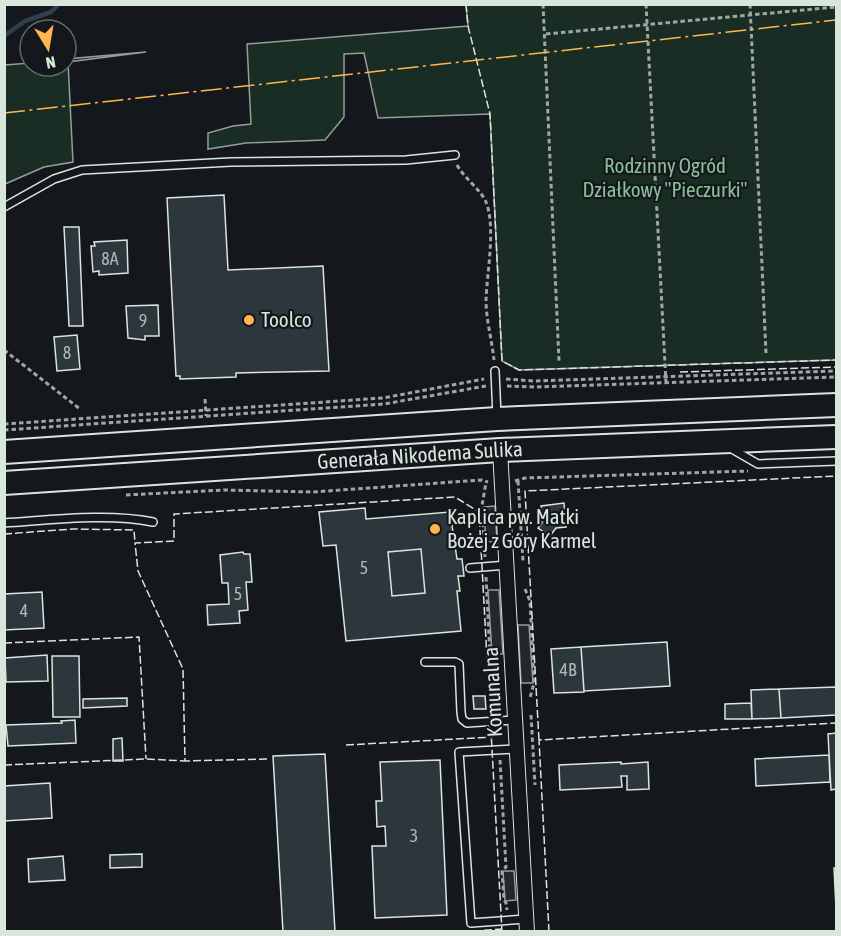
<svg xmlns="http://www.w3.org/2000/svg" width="841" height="936" font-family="'Asap Condensed',sans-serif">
<rect width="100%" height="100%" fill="#14181c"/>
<path fill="#1a2d24" stroke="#939e99" stroke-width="1.5" d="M466,5H836V360L519,370L502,361L490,114L378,118L364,53L344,54V117L325,140L246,143L208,149V133L233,126L251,124L247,44L468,26Z
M146,52L68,62L73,162L44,167L5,184V65L30,63V66H66V59Z"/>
<path fill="#24282b" stroke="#939e99" stroke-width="1.5" d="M495,506L497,541L486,542L484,507Z
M488,590H499L503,654H492Z
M518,625H529L533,683H521Z
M503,871H514L516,900L505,901Z"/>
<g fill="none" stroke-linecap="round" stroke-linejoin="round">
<path stroke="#2f3f4d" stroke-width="4.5" d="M4,36L25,21L51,12L59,4"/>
</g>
<path fill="#2c363c" stroke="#d8e6dc" stroke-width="1.5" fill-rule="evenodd" d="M224,195L228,270L323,266L329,371L236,373V377L180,379V376H176L167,198Z
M64,227H79L83,326H69Z
M127,240L128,273L99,275V271L93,272L91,246H95L94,242Z
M158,305L159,336H145V340L128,338L126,306Z
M77,335L80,369L57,371L54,337Z
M564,503L566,527L556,528L550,536L538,528L542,523L541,506Z
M365,508L366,519L450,512L457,559H462L464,576H458L460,591H457L461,631L346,641L336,545L323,546L319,512ZM421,549L425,593L392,596L388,552Z
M421,549L425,593L392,596L388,552Z
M243,552L244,554H250L252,582H246L248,610L239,611L240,623L208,625L207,605L229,604L228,583H222L220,555Z
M42,592L44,628L4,630V594Z
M667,642L670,686L584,691L581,647Z
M581,647L584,692L554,693L551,649Z
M47,655L48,681L6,682L5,658Z
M52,656H79L80,717H53Z
M836,687V715L781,718L779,689Z
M779,689L781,718L752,719L751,690Z
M473,696H485L486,709H474Z
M127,698V706L83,708V699Z
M751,703L752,719H725V704Z
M75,720L76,743L8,746L6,725L62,723L61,721Z
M836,733V789L831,790L828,734Z
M122,738L123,761H113V739Z
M325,754L335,932H283L273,756Z
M829,755L830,782L756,786L755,759Z
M440,760L447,915L375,918L372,846H386L385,826L377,827L376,801H382L380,762Z
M621,762V764L648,762L649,789L627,790V776H621L622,787L560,790L559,765Z
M50,783L52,818L4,821V786Z
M142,854V867L110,868V855Z
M63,856L65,880L29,882L28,859Z
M834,868H836V908Z"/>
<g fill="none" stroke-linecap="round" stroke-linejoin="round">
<defs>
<path id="service" d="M4,207L54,179L82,170L231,162L406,160L455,155
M495,371L497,417
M732,449L758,464L836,461
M4,523C52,520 107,513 153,522
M470,568L507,565
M425,662H455L459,664L461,712L462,719L467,723L515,720
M517,749L459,752L471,923L526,919"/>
<path id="minor" d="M500,450L527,932"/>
<g id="trunk">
<path d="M4,452L497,419L836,405"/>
<path id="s1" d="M4,483L500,450L836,437"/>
</g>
</defs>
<use href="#service" stroke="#d8e6dc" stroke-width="10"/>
<use href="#minor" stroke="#d8e6dc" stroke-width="16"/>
<use href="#trunk" stroke="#d8e6dc" stroke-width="26"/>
<path stroke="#9da8a2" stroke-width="3" stroke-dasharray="4.5 3" stroke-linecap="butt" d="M543,4L559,361
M646,4L666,383
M750,4L766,353
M546,34L836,7
M457,165C464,178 482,191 486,202C496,227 487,272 486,300C486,320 492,340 494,360
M4,350L80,409
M506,379L534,381L836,371
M507,386L535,387L836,377
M205,399L206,416
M4,424L383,398L484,379
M4,430L384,404L486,386
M515,481L525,478L748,471
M518,481L523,561
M126,495L224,490L313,492L481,480L488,482
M485,557L482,506L486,482
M486,577L490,655L495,660L497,711
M525,589L530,601L534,683L530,698
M531,715L535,785
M500,760L506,867L502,871L504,900L506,903L507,910"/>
<use href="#service" stroke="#14181c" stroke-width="7"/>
<use href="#minor" stroke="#14181c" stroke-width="14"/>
<use href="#trunk" stroke="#14181c" stroke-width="22"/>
<path stroke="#d8e6dc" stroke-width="1.5" stroke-dasharray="8 3" stroke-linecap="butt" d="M466,4L468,26L490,114L502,361L519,370L836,360
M680,372L836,367
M4,534L73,529L134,530L135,543
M4,643L139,637L146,759
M539,740L525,491L836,476
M346,745L493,737
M267,759L185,761L183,669L138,571L135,543L174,541V514L455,497L479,512L502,932
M4,765L146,759L185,761
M462,932L502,929
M549,932L539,740L836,723"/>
<path stroke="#ffb74d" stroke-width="1.5" stroke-dasharray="21 4.5 3 4.5" stroke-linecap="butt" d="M4,113L836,20"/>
</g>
<g fill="#ffb74d" stroke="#14181c" stroke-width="2">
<circle cx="249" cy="320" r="6"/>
<circle cx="435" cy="529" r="6"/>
</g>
<g text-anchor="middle" stroke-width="4.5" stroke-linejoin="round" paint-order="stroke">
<g font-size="18" fill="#adbab4">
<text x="110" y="265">8A</text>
<text x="143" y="327">9</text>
<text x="67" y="359">8</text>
<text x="364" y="574">5</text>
<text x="238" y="600">5</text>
<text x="24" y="617">4</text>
<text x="568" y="676">4B</text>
<text x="414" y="842">3</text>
</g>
<g font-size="21" fill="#8ac095" stroke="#14181c">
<text x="665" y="173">Rodzinny Ogród<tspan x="665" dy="24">Działkowy "Pieczurki"</tspan></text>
</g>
<g font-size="21" fill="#d8e6dc" stroke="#14181c" text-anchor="start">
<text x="261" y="327">Toolco</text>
<text x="447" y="524">Kaplica pw. Matki<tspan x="447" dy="24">Bożej z Góry Karmel</tspan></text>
</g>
<g font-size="21" fill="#d8e6dc" stroke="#14181c">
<text dy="7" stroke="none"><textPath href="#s1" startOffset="417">Generała Nikodema Sulika</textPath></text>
<text transform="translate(493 692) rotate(-93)" y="7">Komunalna</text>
</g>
</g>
<rect width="841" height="936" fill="none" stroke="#d8e6dc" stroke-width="12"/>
<g transform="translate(48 48) rotate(169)"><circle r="28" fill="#14181c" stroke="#626a69" stroke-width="1.5"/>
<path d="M0-4.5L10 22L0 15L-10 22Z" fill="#ffb74d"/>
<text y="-9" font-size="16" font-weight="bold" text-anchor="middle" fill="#d8e6dc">N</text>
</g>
</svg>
